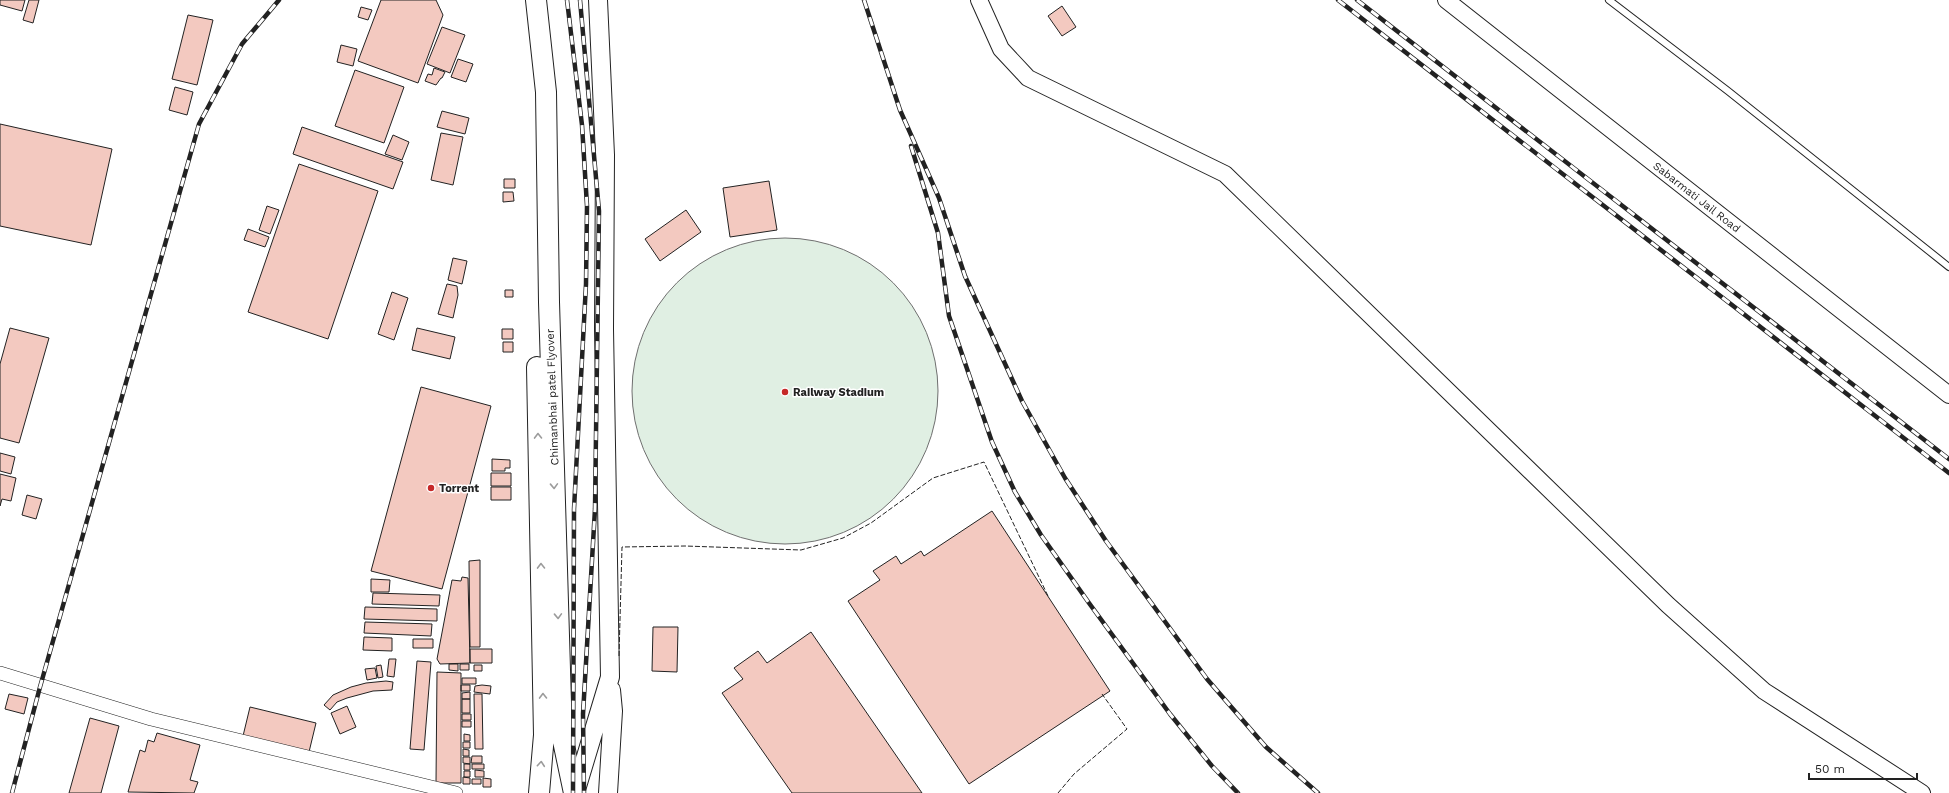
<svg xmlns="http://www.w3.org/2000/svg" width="1949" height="793" font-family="'Work Sans',sans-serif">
<rect width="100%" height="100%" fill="#fff"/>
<path fill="#e0efe3" stroke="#6f6f6f" d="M632 391a153 153 0 1 1 306 0a153 153 0 1 1-306 0Z"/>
<path fill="#f3c9c0" stroke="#222" d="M0,0H25L22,11L0,5Z
M29,0H39L33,23L23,20Z
M381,0H436L443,15L418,83L358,61Z
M1062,6L1076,27L1062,36L1048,16Z
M361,7L372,10L368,20L358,17Z
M188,15L213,20L197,85L172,79Z
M442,27L465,35L450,73L427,64Z
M341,45L357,49L353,66L337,62Z
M458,59L473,64L466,82L451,77Z
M434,68L445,72L442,78H441L436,85L425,81L428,74L432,75Z
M355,70L404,87L384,143L335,126Z
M175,87L193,92L187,115L169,110Z
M442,111L469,118L465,134L437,127Z
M0,124L112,149L91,245L0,226Z
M302,127L403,162L393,189L293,154Z
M441,133L463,137L453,185L431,180Z
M393,135L409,142L402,160L385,154Z
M299,164L378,191L328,339L248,312Z
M504,179H515V188H504Z
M769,181L777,230L730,237L723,188Z
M503,192H513L514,201L503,202Z
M267,206L279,210L270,234L259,230Z
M686,210L701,232L660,261L645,239Z
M248,229L269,237L265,247L244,240Z
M453,258L467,261L462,284L448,280Z
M447,284L457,286L458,295L453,318L438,314Z
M505,290H513V297H505Z
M392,292L408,298L394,340L378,334Z
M10,328L49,338L19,443L0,438V364Z
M417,328L455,337L450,359L412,350Z
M502,329H513V339H502Z
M503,342H513V352H503Z
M421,387L491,406L442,589L371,571Z
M0,453L15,457L11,474L0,471Z
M492,459L510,460V468H505V471H492Z
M491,473H511V486H491Z
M0,474L16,478L11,501L2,499L0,506Z
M491,487H511V500H491Z
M27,495L42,499L36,519L22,515Z
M992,511L1110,691L969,784L848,601L880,580L873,571L896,556L901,564L921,551L924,556Z
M480,560V647H470L469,561Z
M462,577L468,578L470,663L440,664L437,659L452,580L461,581Z
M371,579L390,580L389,592H371Z
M373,593L440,595L439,606L372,604Z
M365,607L437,609V621L364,619Z
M365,622L432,624L431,636L364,633Z
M653,627H678L677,672L652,671Z
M811,632L922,793H792L722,693L743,679L734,668L758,651L767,663Z
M364,637L392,638V651L363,650Z
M413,639H433V648H413Z
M470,649H492V663H470Z
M389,659H396L394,677L387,676Z
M417,661L431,662L424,750L410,749Z
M449,664H458V671L449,670Z
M460,664H469V670H460Z
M381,665L383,677L378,678L376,666Z
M474,665H482V671H474Z
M375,668L377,678L367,680L365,669Z
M437,672L461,673V783H436Z
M462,678H476V684H462Z
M386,681L393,682L392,690L373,691L347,698L337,702L330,710L324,705L333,695L351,687L366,683Z
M461,685H470V691H461Z
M482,685L491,686L490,694L474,692L475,686Z
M470,692V699H462V693Z
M9,694L28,698L24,714L5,709Z
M474,694H482L483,749H475Z
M462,699H470V713H462Z
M347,706L356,727L340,734L331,713Z
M250,707L316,723L309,752L243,736Z
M462,714H471V720H462Z
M90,718L119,726L101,793H69Z
M462,721H471V727H462Z
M157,733L200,745L190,780L198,782L194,793L128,792L140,750L145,752L148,740L154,742Z
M464,734L470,735V741H464Z
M463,742H470V748H463Z
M463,749L469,750V756H463Z
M472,756H482V763H471Z
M463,757H470V764L463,763Z
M464,764H470V770H464Z
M472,764H484V769H472Z
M475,770L484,771V777H475Z
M464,771H470V777H464Z
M463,777L470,778V784H463Z
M483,778L491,779V787H483Z
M472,779H481V784H472Z"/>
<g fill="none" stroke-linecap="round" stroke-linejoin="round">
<defs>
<path id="service" d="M1609,0L1728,91L1949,267"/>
<path id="minor" d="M0,673L151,719L456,793"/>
<path id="tertiary" d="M979,0L1001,49L1028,78L1225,174L1668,605L1764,691L1922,793
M1446,0L1949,395"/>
<path id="secondary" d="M575,793L610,677L604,329L605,155L598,0
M608,793L613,711L611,690"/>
<path id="primary" d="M536,0L546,92L549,302L562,736L574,793
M537,367L544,735L539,793"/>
</defs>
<use href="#service" stroke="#222" stroke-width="8"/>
<use href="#minor" stroke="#222" stroke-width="14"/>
<use href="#tertiary" stroke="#222" stroke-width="18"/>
<use href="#secondary" stroke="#222" stroke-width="20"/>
<use href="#primary" stroke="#222" stroke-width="22"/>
<use href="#service" stroke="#fff" stroke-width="6"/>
<use href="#minor" stroke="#fff" stroke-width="13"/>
<use href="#tertiary" stroke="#fff" stroke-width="16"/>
<use href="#secondary" stroke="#fff" stroke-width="18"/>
<use href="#primary" stroke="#fff" stroke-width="20"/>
<defs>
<path id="rail" d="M567,0L582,125L587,206L586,284L574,509L573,793
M580,0L599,211L595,509L583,714L584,793
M864,0L900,110L939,198L965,276L1022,401L1065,478L1106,541L1207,679L1266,747L1318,793
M1338,0L1949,473
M1357,0L1949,459
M911,146L938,233L949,316L992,442L1015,492L1041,535L1089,603L1170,714L1212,766L1238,793
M12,793L40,687L199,124L242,44L279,0"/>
</defs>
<use href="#rail" stroke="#222" stroke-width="4.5"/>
<use href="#rail" stroke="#fff" stroke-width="3" stroke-dasharray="9" stroke-linecap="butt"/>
<path stroke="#222" stroke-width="1" stroke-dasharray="5 2" stroke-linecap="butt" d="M619,656L622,547L685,546L801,550L843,538L871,523L933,478L984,462L1048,596
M1058,793L1074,774L1127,729L1102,694"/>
</g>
<defs><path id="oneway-chevron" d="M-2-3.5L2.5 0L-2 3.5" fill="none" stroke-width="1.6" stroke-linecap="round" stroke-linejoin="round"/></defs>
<g stroke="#9c9c9c">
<use href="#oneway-chevron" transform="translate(538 436) rotate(-91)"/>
<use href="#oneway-chevron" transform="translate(554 486) rotate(88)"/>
<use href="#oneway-chevron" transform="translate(541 566) rotate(-91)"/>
<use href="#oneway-chevron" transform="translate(558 616) rotate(88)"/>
<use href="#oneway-chevron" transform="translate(543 696) rotate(-91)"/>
<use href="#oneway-chevron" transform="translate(541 764) rotate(-85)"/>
</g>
<g fill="#c62828" stroke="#fff" stroke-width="1.5">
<circle cx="785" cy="392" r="4"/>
<circle cx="431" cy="488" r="4"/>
</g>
<g text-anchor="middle" stroke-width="3" stroke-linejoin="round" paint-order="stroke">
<g font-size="11" fill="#222" stroke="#fff">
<text transform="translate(1697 197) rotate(38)" y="4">Sabarmati Jail Road</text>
<text transform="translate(552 397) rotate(-92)" y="4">Chimanbhai patel Flyover</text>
</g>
<g font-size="11" font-weight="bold" fill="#222" stroke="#fff" text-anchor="start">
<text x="793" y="396">Railway Stadium</text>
<text x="439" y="492">Torrent</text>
</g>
</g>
<path d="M1809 773v6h108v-6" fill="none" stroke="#222222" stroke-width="2"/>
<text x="1815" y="773" font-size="12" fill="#222222" stroke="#ffffff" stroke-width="3" paint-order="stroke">50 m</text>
</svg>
